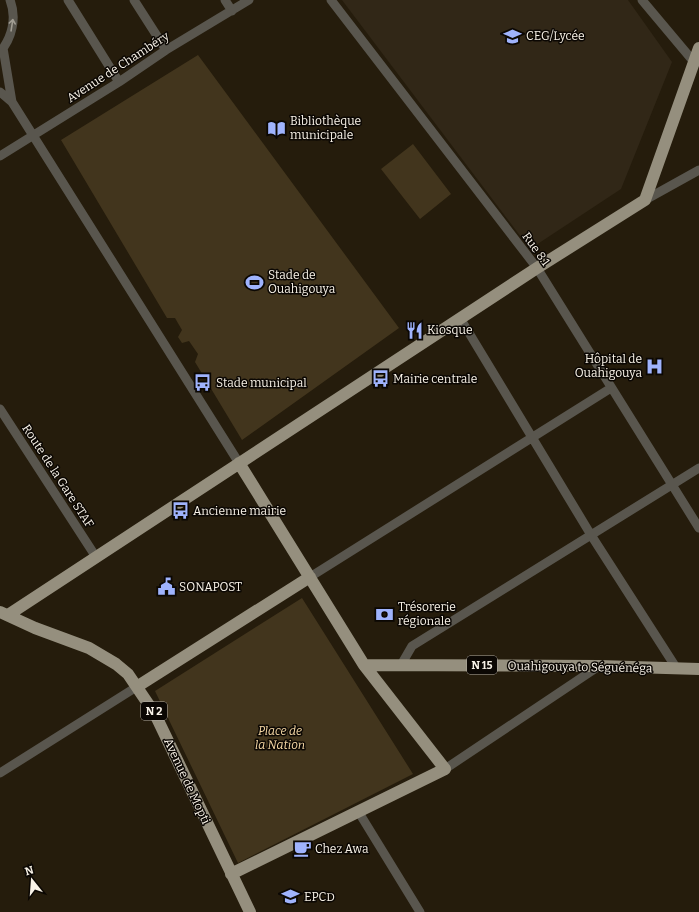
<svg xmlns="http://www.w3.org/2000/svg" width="699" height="912" font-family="Bitter,serif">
<rect width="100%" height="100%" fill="#251c0c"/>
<path fill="#312717" d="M342,0H628L672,62L621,189L530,249Z"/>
<path fill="#42351d" d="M198,55L399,328L242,440L195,362L198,354L189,341L182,343L178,337L182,330L175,318H167L61,140Z
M413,144L451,194L420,219L381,169Z
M302,598L413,774L238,863L155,691Z"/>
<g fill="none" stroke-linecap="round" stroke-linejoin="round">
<path stroke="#59564e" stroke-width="9" d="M68,0L119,82
M134,0L166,50
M225,0L232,11
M331,0L537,268L699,528
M642,0L694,62
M3,48L12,102
M0,52C12,38 17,18 10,0
M0,92L12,102L239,463
M0,156L119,82L166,50L249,0
M645,200L699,170
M460,318L591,535L677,669
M0,409L96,557
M310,577L611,388
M401,665L412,646L699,468
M445,769L599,666
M0,773L138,686
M358,811L420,912"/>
<path stroke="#958f7e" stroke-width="12" d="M0,612L35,628L89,648L116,664L128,674L155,714L250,912
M8,615L537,268L645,200L699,48
M364,665L599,666L699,669
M138,686L310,577
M231,874L445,769L364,665L239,463"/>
</g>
<defs><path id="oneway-shaft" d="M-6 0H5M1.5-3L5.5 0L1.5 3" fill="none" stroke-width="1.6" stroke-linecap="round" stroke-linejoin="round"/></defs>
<use stroke="#a19d93" href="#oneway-shaft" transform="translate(12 25) rotate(-81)"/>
<defs>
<symbol id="school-bare" viewBox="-9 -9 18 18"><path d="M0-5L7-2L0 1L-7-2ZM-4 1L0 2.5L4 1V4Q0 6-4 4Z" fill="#9fb3fd" stroke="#0b0703" stroke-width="2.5" paint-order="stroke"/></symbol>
<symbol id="library-bare" viewBox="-9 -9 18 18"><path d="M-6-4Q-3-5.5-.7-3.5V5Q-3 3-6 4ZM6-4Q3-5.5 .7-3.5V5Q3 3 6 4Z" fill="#9fb3fd" stroke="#0b0703" stroke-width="2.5" paint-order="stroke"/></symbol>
<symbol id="stadium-bare" viewBox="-9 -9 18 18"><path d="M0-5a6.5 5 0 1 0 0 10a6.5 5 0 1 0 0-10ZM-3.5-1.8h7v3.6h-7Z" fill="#9fb3fd" stroke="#0b0703" stroke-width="2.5" paint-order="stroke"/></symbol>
<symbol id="restaurant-bare" viewBox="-9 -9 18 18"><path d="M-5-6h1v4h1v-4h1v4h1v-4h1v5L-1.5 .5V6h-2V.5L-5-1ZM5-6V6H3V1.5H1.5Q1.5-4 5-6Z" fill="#9fb3fd" stroke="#0b0703" stroke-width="2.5" paint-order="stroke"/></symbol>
<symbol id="hospital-bare" viewBox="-9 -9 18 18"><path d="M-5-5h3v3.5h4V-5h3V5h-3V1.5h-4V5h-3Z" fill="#9fb3fd" stroke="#0b0703" stroke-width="2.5" paint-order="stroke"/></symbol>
<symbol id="bus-bare" viewBox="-9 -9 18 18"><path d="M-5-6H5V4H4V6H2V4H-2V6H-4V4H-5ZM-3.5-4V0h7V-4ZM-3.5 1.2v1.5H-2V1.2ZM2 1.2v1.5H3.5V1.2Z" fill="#9fb3fd" stroke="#0b0703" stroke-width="2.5" paint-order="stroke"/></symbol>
<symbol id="civic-bare" viewBox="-9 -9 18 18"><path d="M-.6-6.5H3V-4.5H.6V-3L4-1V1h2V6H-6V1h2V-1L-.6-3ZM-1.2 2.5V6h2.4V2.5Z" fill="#9fb3fd" stroke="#0b0703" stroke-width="2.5" paint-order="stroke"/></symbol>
<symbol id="bank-bare" viewBox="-9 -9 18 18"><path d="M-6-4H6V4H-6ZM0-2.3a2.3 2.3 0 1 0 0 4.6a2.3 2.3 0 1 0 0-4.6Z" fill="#9fb3fd" stroke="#0b0703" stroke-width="2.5" paint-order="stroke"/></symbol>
<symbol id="cafe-bare" viewBox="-9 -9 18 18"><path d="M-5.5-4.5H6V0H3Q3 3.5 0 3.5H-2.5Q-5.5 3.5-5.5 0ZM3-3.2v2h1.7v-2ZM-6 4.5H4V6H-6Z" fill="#9fb3fd" stroke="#0b0703" stroke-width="2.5" paint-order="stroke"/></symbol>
</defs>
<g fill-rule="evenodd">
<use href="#school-bare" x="500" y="24" width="25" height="25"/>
<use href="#library-bare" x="264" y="116" width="25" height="25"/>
<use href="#stadium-bare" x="242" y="270" width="25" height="25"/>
<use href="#restaurant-bare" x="402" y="318" width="25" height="25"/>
<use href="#hospital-bare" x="642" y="354" width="25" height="25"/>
<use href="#bus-bare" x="368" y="366" width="25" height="25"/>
<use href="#bus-bare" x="190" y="370" width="25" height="25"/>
<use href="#bus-bare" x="168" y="498" width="25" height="25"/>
<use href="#civic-bare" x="154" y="574" width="25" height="25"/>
<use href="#bank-bare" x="372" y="602" width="25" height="25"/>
<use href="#cafe-bare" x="290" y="836" width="25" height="25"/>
<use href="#school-bare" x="278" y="884" width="25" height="25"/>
</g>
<g text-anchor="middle" stroke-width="3" stroke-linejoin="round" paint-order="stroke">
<g fill="#0b0703" stroke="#b2aca3" stroke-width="1">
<rect x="467" y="656" width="30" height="18" rx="3"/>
<rect x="141" y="702" width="26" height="18" rx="3"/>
</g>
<g font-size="11" font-weight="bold" fill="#f9f3e8">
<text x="482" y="669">N 15</text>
<text x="154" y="715">N 2</text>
</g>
<g font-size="12" fill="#f9f3e8" stroke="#0b0703" text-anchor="start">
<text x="526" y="40">CEG/Lycée</text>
<text x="290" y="125">Bibliothèque<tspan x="290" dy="14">municipale</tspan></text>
<text x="268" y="279">Stade de<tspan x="268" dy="14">Ouahigouya</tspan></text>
<text x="427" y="334">Kiosque</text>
<text x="642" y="363" text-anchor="end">Hôpital de<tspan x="642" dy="14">Ouahigouya</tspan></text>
<text x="393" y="383">Mairie centrale</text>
<text x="216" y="387">Stade municipal</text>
<text x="193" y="515">Ancienne mairie</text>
<text x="179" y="591">SONAPOST</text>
<text x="398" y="611">Trésorerie<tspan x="398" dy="14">régionale</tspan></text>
<text x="315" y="853">Chez Awa</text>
<text x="304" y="901">EPCD</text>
</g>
<g font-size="12" fill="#f9f3e8" stroke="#0b0703">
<text transform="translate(118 67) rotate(-33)" y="4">Avenue de Chambéry</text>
<text transform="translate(536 249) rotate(54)" y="4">Rue 8.1</text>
<text transform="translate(58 476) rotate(57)" y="4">Route de la Gare STAF</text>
<text transform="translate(580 667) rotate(1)" y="4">Ouahigouya to Séguénéga</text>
<text transform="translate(187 781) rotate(65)" y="4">Avenue de Mopti</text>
</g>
<g font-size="12" font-style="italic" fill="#f9dba7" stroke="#0b0703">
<text x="280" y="735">Place de<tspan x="280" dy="14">la Nation</tspan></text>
</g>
</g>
<g transform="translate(32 880) rotate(343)" stroke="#0b0703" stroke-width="3" paint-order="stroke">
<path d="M0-3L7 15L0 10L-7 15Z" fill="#f9f3e8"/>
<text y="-6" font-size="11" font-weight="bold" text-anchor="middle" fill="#f9f3e8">N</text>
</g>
</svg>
